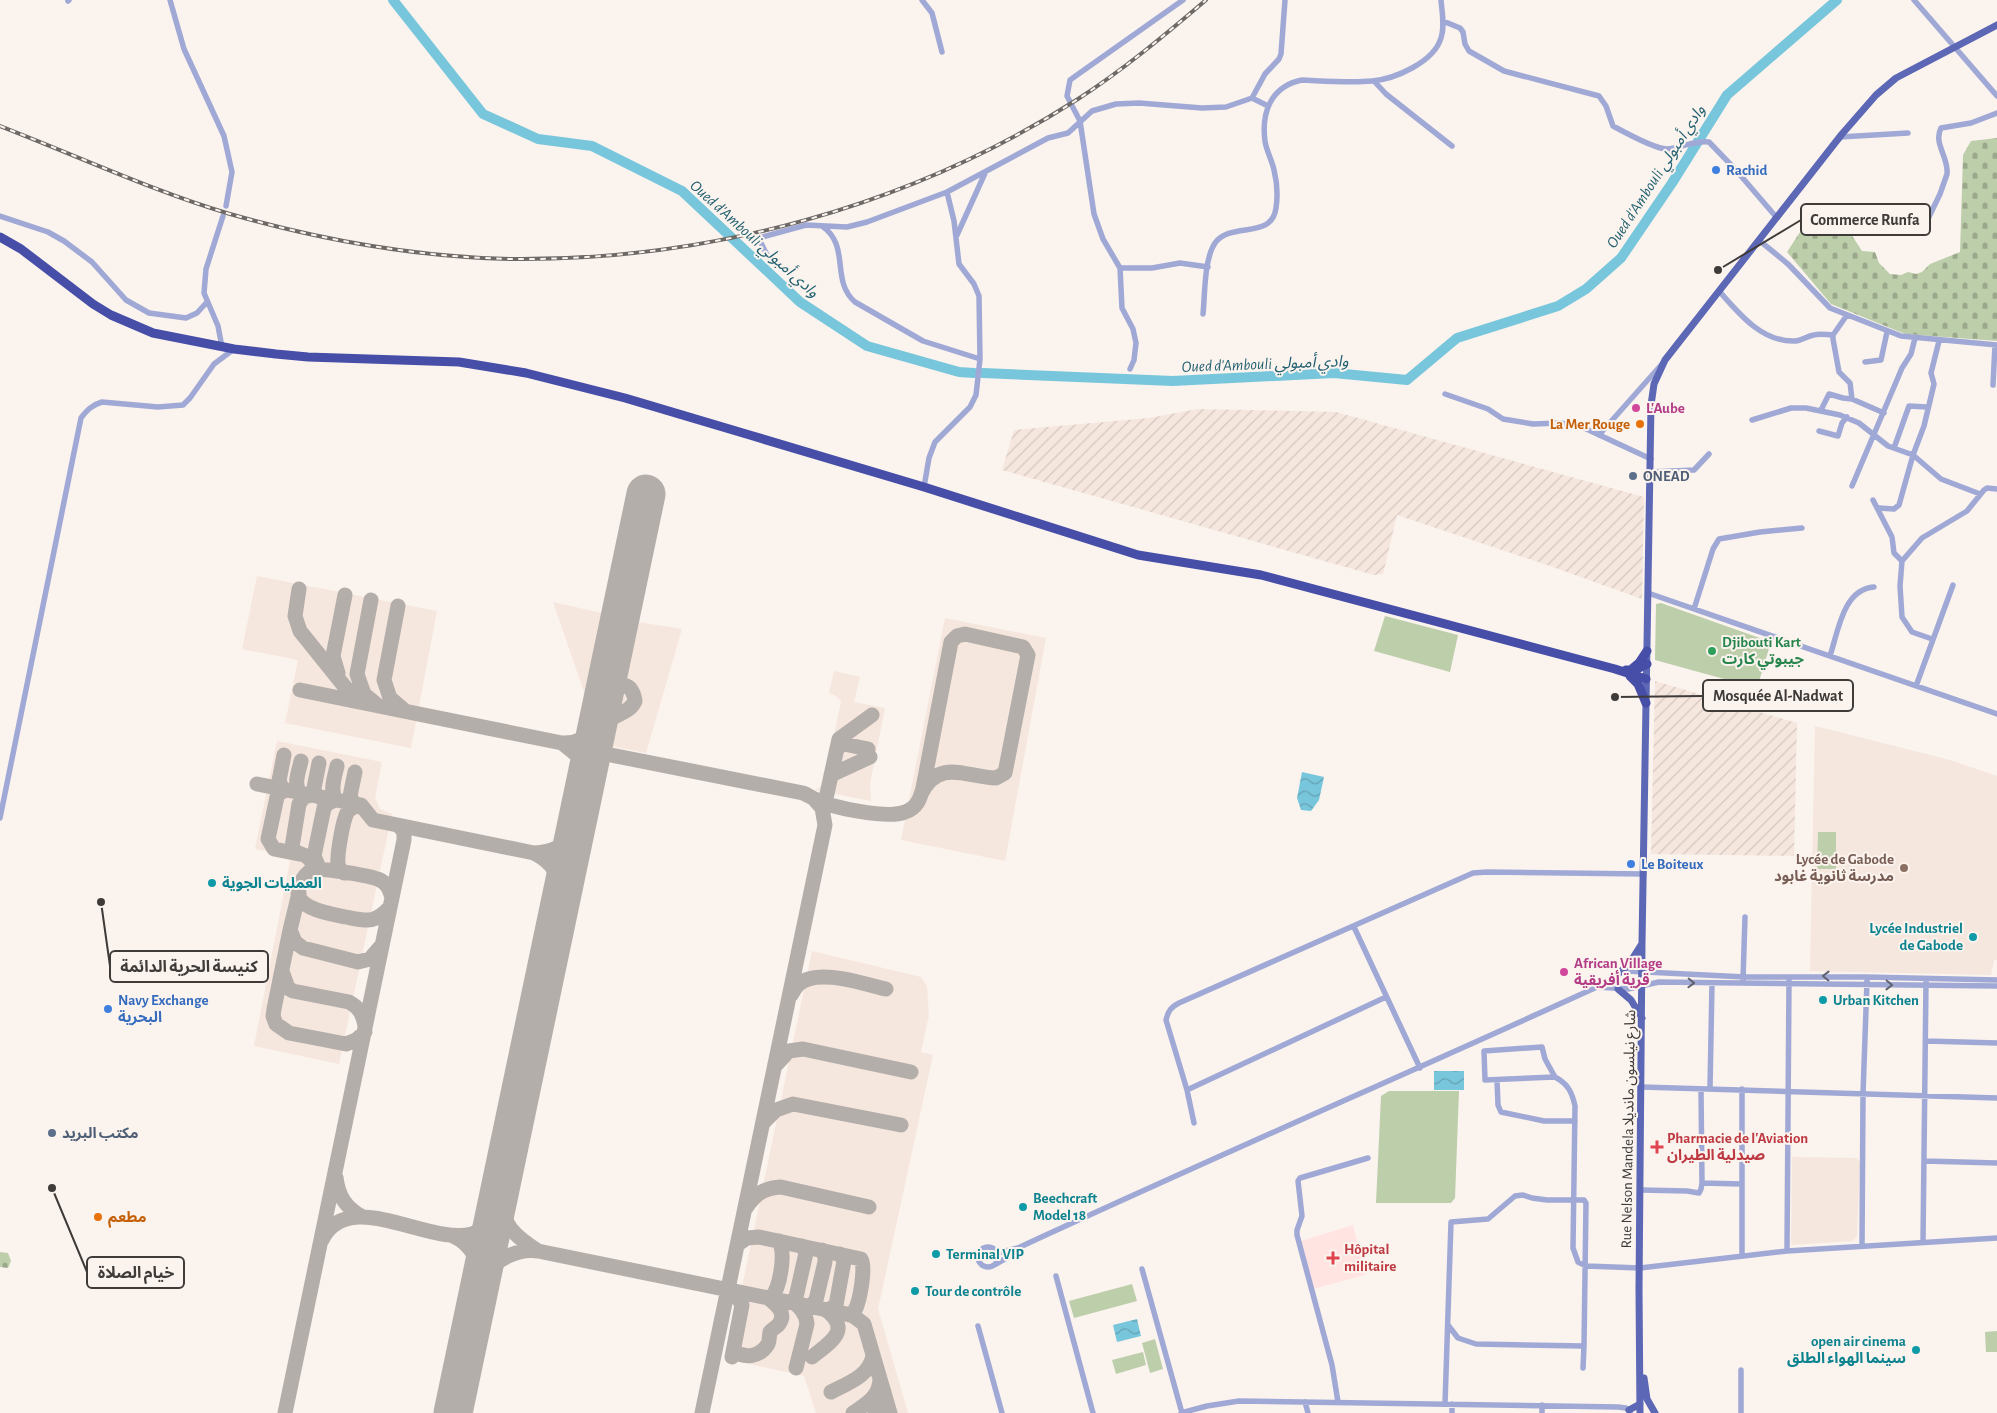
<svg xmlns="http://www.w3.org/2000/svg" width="1997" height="1413" font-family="'Alegreya Sans','Noto Sans Arabic',sans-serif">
<defs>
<pattern id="industrial-furrows" width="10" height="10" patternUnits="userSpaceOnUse" patternTransform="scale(1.25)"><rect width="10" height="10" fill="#f6e7de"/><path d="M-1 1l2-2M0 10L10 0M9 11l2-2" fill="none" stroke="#d4c7bf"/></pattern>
<pattern id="cemetery-stones" width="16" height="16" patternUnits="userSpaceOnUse" patternTransform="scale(1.25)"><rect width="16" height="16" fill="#bdceab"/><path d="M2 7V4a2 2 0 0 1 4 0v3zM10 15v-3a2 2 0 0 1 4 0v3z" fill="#9ba88c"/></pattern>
<pattern id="water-waves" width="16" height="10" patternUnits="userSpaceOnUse" patternTransform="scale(1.25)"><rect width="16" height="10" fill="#78c6db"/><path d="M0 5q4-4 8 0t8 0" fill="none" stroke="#64a2b3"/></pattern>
</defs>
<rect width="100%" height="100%" fill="#fbf3ee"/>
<path fill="url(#industrial-furrows)" d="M1198,409L1336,412L1644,497L1642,599L1547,565L1397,515L1383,574L1374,575L1002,470L1014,430L1149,418Z
M1655,681L1797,723L1794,856L1651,854Z"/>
<path fill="#f6e7de" d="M257,576L437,611L411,748L285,723L298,660L242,649Z
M553,602L602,613L585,695Z
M945,618L1046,638L1005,861L901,840Z
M632,621L682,629L646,753L606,745Z
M834,671L860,677L854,702L885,708L870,784L871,801L815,790L824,784L841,701L836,696L829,693Z
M1815,726L1950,760L1997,776V960H1994L1991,975L1810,971Z
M277,741L382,762L375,798L380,809L392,814L339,1064L254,1046L291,856L255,849Z
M812,951L921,977L927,986L929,1015L921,1052L933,1055L878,1309L908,1413H816L804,1376L727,1359Z
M1792,1157L1856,1158L1860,1162L1857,1237L1853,1241L1791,1245Z"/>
<path fill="#ffe4e2" d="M1353,1225L1365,1275L1313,1289L1301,1241Z"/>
<path fill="url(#cemetery-stones)" d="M1997,138V341L1905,334L1831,304L1787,252L1802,229L1816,236L1851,234L1862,251L1875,252L1879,263L1890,274L1901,275L1908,272L1916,274L1922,272L1930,264L1960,252L1963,155L1971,141Z
M0,1252L8,1253L11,1261L8,1268L0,1267Z"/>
<path fill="#bdceab" d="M1661,603L1771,642L1757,688L1655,660L1656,604Z
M1385,616L1458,635L1450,672L1374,651Z
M1818,832H1836V869H1817Z
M1389,1091H1459L1455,1198L1451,1203H1376L1381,1096Z
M1132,1284L1137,1301L1074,1318L1069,1301Z
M1997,1331V1352H1986L1985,1332Z
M1155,1339L1163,1369L1150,1373L1142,1343Z
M1143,1352L1146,1365L1116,1374L1112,1360Z"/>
<path fill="url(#water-waves)" d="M1302,772L1324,777L1319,800L1311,811L1301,810L1297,798Z
M1434,1071H1464V1090H1434Z
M1137,1319L1141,1336L1117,1342L1113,1325Z"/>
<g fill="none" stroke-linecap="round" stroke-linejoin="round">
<path stroke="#78c6db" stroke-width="10" d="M393,0L483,114L538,139L592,146L682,191L800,302L867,346L959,372L974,373
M983,373L1173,381L1334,373L1407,380L1457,338L1558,306L1586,289L1621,258L1672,183L1727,95L1837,0"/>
<path stroke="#b4aeaa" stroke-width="15" d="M299,589L295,616L300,631L345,687L360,701
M371,600L357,674L364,694L376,704
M398,606L384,680L390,698L404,710
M338,673L333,656L345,595
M300,690L562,743C577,744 587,737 597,727
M595,738C599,730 604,723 611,719C620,713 631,711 635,701C632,681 621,684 605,688
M562,743L578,756L588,772
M837,748L844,744L868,749
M590,761L596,756L606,754L803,793C808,795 812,798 817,800C834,808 888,819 905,812C917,808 920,799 923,788L951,642L957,636L965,634L1023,647L1028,655L1027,660L1005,773L996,778C966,777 939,758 921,794
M831,775L870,757
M257,784L361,805L373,820L534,853C553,852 563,847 575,832
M283,790L279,781L284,755
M287,790L279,793L277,797L268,839L274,849L299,854
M300,793C293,784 299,771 301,761
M311,795L304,797L299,804L292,847C295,853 299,853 306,856C311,859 312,865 318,867
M319,797L314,792V788L319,763
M825,803L839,739L872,715
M354,804L350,796L355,772
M534,853C552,862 559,874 562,893
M319,868L314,856L324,808L328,803L336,800C329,791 335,776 337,766
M344,873C341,870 338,868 338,863C337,854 343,820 347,813C350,807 355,807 361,805
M299,893L290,930L295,942L303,948L358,962L370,959L382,945
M390,907C375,924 367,921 346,917C331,914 288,908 300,884C303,878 306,873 312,870C320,867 372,876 380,880C388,884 390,891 392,898
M290,930L274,1009L273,1016L276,1024L289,1033L346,1044L356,1040L365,1032
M282,971L288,988L293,991L349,1002C360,1008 363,1015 365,1026
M791,995C793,992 795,988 798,985C816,967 864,984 886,989
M776,1065L789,1051L803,1049L911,1072
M764,1122L776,1110L793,1104L901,1125
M336,1177C338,1195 345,1207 361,1216
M746,1208C755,1194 764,1188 781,1187L869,1207
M453,1236C473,1245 479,1262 481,1283
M322,1240C348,1186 429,1246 472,1234C483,1231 490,1219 496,1210
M738,1244L747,1238L759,1237L861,1259C866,1266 860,1301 855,1310C854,1312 852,1313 849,1315
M538,1251L852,1315L864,1324L890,1413
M483,1273C499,1260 516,1248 538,1251C513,1235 505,1227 499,1198
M729,1289L738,1298L742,1305L732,1357
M771,1298C780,1288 786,1254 779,1241
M811,1306L816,1300L825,1262V1257L822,1250
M828,1310L836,1305L844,1261L840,1254
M734,1351C745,1359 760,1357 768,1344C770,1340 769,1335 770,1332C772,1329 777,1327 779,1324C787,1313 776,1304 768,1298
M812,1357C829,1343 853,1330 826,1310
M796,1368L807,1324C806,1314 801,1307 792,1302L796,1297L806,1253L802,1246
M831,1392C848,1383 870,1376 873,1355
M285,1413L404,840V832L399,826
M702,1413L825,825L822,808L815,800
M853,1413C866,1404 879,1397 880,1380
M875,1413L884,1392"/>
<path stroke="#b4aeaa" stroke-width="39" d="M453,1413L646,494"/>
<path stroke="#a0a9d5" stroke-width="5.5" d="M170,0L184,49L224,136L232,172L226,206
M922,0L932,13L942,52
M1914,0L1997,96
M68,1L69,0
M1443,21L1460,28L1463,32L1465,44L1469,51L1504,71L1599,96L1606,106L1613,126C1624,132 1655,149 1667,149C1681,148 1695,140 1709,142L1735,169L1777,218
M1374,81L1386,94L1452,146
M1252,98L1268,106
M1840,137L1908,133
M0,216L48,232L64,241L92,262L126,300L149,313L186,318L197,313L207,302
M1891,221L1923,223L1927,221L1940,194L1947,174C1949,157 1933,144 1941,128L1971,123L1997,113
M822,226C851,246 830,280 855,302L923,341L980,359
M957,235L986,171
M1760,241L1788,264L1830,308L1901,336L1997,345
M768,257L760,241L762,237L806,225L847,227L867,222L947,192L1048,138L1068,133L1092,111L1116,104L1139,103L1202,108L1226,107L1252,98L1265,74L1279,59L1281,54L1285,0
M1120,268H1152L1180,263L1208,267
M1720,292C1739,314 1763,343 1796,341C1803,340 1807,336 1814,335C1820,333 1827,335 1833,335
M1203,314C1205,295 1204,259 1215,243C1231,221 1272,240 1276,208C1278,195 1277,182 1274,170C1272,160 1266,150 1265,141C1261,111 1272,86 1302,80C1325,81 1349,83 1372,81C1395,79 1434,62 1441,38C1445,26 1442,12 1441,0
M1847,315L1833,335V339L1839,372L1850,383L1852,399L1884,413
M222,347L218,326L204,293L206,269L223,216
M1865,362L1881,360L1887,332
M1130,369L1134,360L1136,343L1133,329L1122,308L1120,268L1103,239L1094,214L1080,121L1067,96L1070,80L1077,75L1183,0
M1993,385L1995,345
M1445,394L1488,409L1503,419L1533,424L1560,423L1580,426L1651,459
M1821,410L1829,394L1843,398L1852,399
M1752,420L1791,408H1806L1840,415L1859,423L1888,446L1913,455L1941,479L1980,494
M1819,431L1838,436L1842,423L1847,417
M1599,435L1662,364
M1894,448L1909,406L1927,407
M1651,472L1694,470L1709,454
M1852,486L1902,368L1911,354L1915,338
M924,487L929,458L935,442L970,407L976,395L980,359L979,296L974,284L959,264L954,221L947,192
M1873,500L1892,537L1894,553L1902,561
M1879,508L1894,509L1899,505L1913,455L1924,426L1934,384L1931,373L1939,341
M1648,593L1997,714
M1694,609L1713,549L1719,539L1760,532L1802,528
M1932,639L1912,632L1902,617L1900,586L1902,561L1922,538L1967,511L1984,490L1987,488L1997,489
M1830,656C1838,632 1843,589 1874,587
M1916,686L1953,585
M0,818L81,418C87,410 92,405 102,402L158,407L183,405L190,398L214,364L234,349
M1354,927L1420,1068
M1743,980L1745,917
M1597,987L1628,989L1659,982L1997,986
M1926,1041L1997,1043
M1555,1077L1545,1059L1542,1047L1484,1051L1485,1080L1555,1077C1568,1084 1572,1092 1575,1106L1573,1248L1578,1262L1586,1266L1640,1268L1787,1251L1997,1238
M1497,1080L1498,1105L1501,1112L1544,1121H1575
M1642,1087L1997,1098
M1710,1088L1712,984
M1701,1089L1702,1183L1742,1184
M1742,1089V1256
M1187,1090L1166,1020C1168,1011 1171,1007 1179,1003L1473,873L1487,872L1644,874
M1194,1123L1187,1090L1386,997
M1924,1161L1997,1163
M1641,1190L1687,1191L1699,1193L1701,1189L1702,1183
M1923,1242L1926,981
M1862,1246L1863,1094L1867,981
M978 1257a10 10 0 1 1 20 0a10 10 0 1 1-20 0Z
M1787,1251L1789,981
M997,1253L1018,1248C1210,1159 1404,1075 1597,987L1618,974L1626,971L1745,977H1867L1997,980
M996,1264L1008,1257L1017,1250
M1142,1269L1182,1413
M1056,1276L1093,1413
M978,1326L1002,1413
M1583,1368L1584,1346
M1305,1402L1308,1413
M1338,1402L1332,1365L1297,1235V1230L1302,1216L1298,1181L1300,1178L1368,1158
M1445,1404L1451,1222L1488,1219L1515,1196L1523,1195L1532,1198L1547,1200H1584L1586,1203L1584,1346L1476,1344L1458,1338L1448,1325
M1452,1404V1413
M1181,1413L1207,1406L1239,1401L1618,1407L1626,1408L1630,1412
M1542,1413V1405
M1741,1413V1370"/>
<path stroke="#5c67b5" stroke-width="7" d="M1618,974L1629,964L1641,945
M1618,989L1631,1000L1642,1018
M1644,1378L1647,1399L1655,1413
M1629,1410L1640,1404
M1640,1413L1639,1289L1642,943L1651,405L1654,384L1665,360L1842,134L1876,95L1896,78L1997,25"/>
<path stroke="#464ea8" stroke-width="9" d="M0,237L21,249L93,304L111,315L153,333L234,349L276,354L308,357L459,362L526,373L625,398L753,436L924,487L1138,555L1261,575L1615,669L1646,679
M1633,668L1639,663L1647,651
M1626,670H1635L1647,664
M1630,676L1638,684L1646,703"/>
<defs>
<path id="rail" d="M0,126C75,155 153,191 230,214C321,240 416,257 511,259C709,261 911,206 1078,99C1123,70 1165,35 1206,0"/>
</defs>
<use href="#rail" stroke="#6d6966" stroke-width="4"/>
<use href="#rail" stroke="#fbf3ee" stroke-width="2" stroke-dasharray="5.5" stroke-linecap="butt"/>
</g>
<defs><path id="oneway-chevron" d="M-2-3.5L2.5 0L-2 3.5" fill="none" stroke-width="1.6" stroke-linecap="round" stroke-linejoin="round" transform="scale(1.25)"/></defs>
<g stroke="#606270">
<use href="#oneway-chevron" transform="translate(1826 976) rotate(-179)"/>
<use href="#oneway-chevron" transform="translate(1691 983) rotate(2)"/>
<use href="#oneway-chevron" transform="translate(1889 985) rotate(1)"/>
</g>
<g fill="#3f7fe0" stroke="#fbf3ee" stroke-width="2">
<circle cx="1716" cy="170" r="5"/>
<circle cx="1631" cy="864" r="5"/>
<circle cx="108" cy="1009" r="5"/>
</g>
<g fill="#d1479c" stroke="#fbf3ee" stroke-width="2">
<circle cx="1636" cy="408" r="5"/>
<circle cx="1564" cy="972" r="5"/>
</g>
<g fill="#e8710a" stroke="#fbf3ee" stroke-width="2">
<circle cx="1640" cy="424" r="5"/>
<circle cx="98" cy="1217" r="5"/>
</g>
<g fill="#5c6f8a" stroke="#fbf3ee" stroke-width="2">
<circle cx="1633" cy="476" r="5"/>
<circle cx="52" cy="1133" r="5"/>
</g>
<circle fill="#2e9e5b" stroke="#fbf3ee" stroke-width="2" cx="1712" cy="651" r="5"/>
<circle fill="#8d6e63" stroke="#fbf3ee" stroke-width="2" cx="1904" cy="868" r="5"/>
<g fill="#0f9aa8" stroke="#fbf3ee" stroke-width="2">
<circle cx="212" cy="883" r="5"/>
<circle cx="1973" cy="937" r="5"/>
<circle cx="1823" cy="1000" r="5"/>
<circle cx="1023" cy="1207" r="5"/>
<circle cx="936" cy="1254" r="5"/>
<circle cx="915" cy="1291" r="5"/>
<circle cx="1916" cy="1350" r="5"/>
</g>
<g fill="#e0444e" stroke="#fbf3ee" stroke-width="2">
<path d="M1654.5 1139.5h5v5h5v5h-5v5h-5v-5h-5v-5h5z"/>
<path d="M1330.5 1250.5h5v5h5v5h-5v5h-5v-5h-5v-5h5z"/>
</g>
<g text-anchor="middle" stroke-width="4" stroke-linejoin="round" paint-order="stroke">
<g font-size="15" font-weight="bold" fill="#366cbe" stroke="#fbf3ee" text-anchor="start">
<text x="1726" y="175">Rachid</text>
<text x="1641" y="869">Le Boiteux</text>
<text x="118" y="1005">Navy Exchange<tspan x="118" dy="17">البحرية</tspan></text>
</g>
<g font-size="15" font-weight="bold" fill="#b23c85" stroke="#fbf3ee" text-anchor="start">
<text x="1646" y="413">L'Aube</text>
<text x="1574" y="968">African Village<tspan x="1574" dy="17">قرية أفريقية</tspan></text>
</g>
<g font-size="15" font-weight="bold" fill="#c56008" stroke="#fbf3ee" text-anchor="end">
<text x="1630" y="429">La Mer Rouge</text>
<text x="108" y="1222" text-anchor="start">مطعم</text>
</g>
<g font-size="15" font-weight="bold" fill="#4e5e75" stroke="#fbf3ee" text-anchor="start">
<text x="1643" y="481">ONEAD</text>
<text x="62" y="1138">مكتب البريد</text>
</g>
<g font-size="15" font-weight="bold" fill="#27864d" stroke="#fbf3ee" text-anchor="start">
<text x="1722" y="647">Djibouti Kart<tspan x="1722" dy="17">جيبوتي كارت</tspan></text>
</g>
<g font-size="15" font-weight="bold" fill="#785e54" stroke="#fbf3ee" text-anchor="end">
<text x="1894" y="864">Lycée de Gabode<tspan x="1894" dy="17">مدرسة ثانوية غابود</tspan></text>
</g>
<g font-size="15" font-weight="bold" fill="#0d838f" stroke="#fbf3ee" text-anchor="start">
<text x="222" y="888">العمليات الجوية</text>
<text x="1963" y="933" text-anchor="end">Lycée Industriel<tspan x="1963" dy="17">de Gabode</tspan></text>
<text x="1833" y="1005">Urban Kitchen</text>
<text x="1033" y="1203">Beechcraft<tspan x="1033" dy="17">Model 18</tspan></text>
<text x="946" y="1259">Terminal VIP</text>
<text x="925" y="1296">Tour de contrôle</text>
<text x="1906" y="1346" text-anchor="end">open air cinema<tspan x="1906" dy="17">سينما الهواء الطلق</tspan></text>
</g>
<g font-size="15" fill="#3e3b39" stroke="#fbf3ee">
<text transform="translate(1628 1129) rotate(-89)" y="5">Rue Nelson Mandela شارع نيلسون مانديلا</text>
</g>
<g font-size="15" font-weight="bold" fill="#be3a42" stroke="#fbf3ee" text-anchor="start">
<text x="1667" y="1143">Pharmacie de l'Aviation<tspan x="1667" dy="17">صيدلية الطيران</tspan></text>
<text x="1344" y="1254">Hôpital<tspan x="1344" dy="17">militaire</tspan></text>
</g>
<g font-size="16" font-style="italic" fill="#216070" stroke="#fbf3ee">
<text transform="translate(1655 176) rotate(-57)" y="6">Oued d'Ambouli وادي أمبولي</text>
<text transform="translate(755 238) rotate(42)" y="6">Oued d'Ambouli وادي أمبولي</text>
<text transform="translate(1265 363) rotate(-2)" y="6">Oued d'Ambouli وادي أمبولي</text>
</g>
</g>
<path fill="none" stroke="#3e3b39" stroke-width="2" d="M1718 270L1801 220M1615 697L1703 696M101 902L110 966M52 1188L87 1272"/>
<g fill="#3e3b39" stroke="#fbf3ee" stroke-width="2">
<circle cx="1718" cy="270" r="5"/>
<circle cx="1615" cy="697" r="5"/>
<circle cx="101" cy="902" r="5"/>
<circle cx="52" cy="1188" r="5"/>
</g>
<g fill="#fbf3ee" stroke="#3e3b39" stroke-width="2">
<rect x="1801" y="204" width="129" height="31" rx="5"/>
<rect x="1703" y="680" width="150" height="31" rx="5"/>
<rect x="110" y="951" width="158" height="31" rx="5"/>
<rect x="87" y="1257" width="97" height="31" rx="5"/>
</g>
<g font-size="16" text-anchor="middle" font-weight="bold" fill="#3e3b39">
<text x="1865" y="225">Commerce Runfa</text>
<text x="1778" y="701">Mosquée Al-Nadwat</text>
<text x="189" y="972">كنيسة الحرية الدائمة</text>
<text x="136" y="1278">خيام الصلاة</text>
</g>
</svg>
